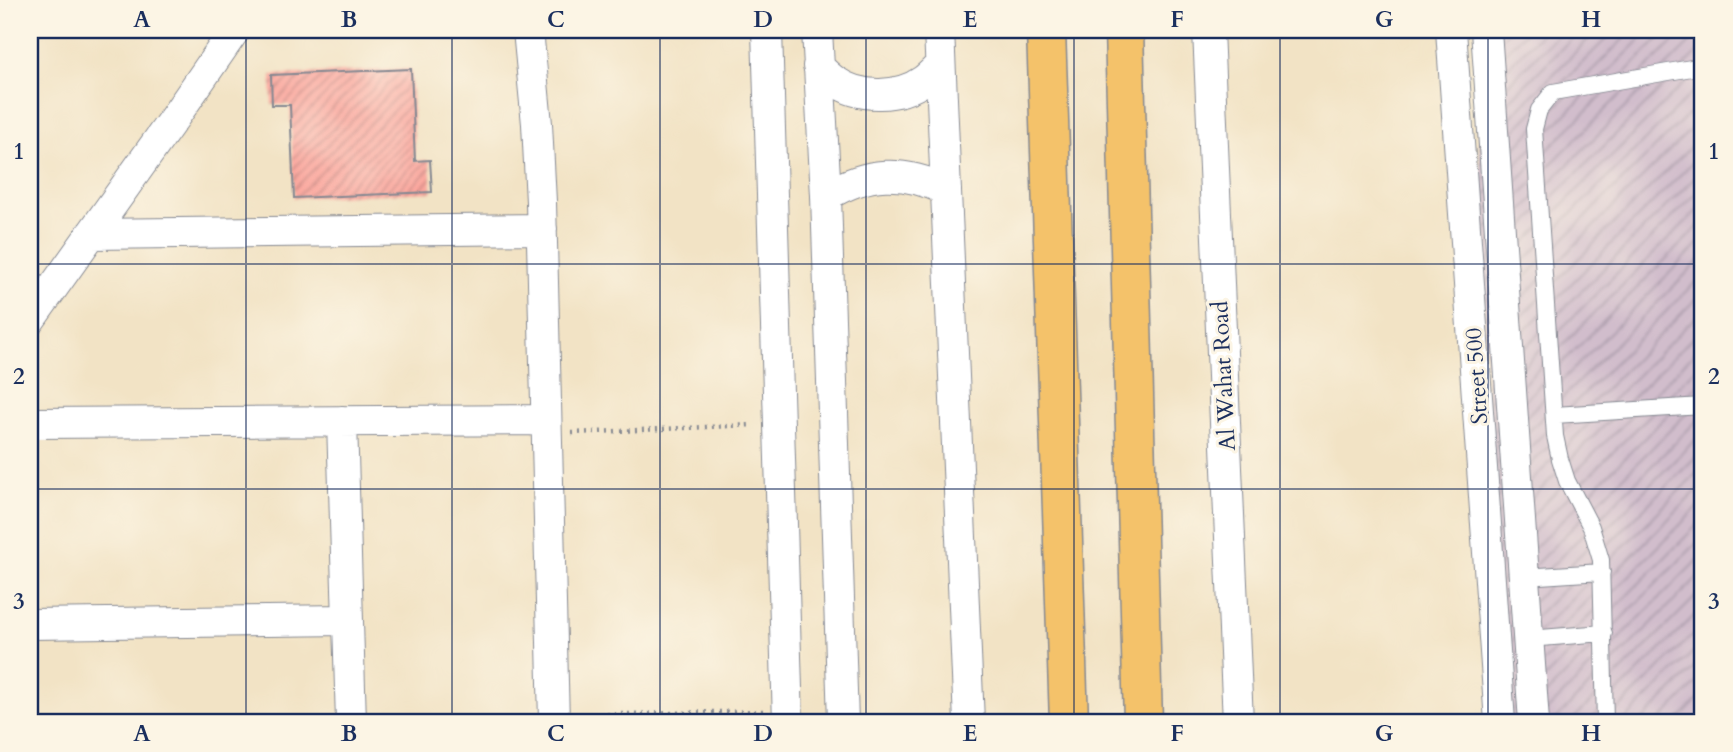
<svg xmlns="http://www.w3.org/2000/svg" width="1733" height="752" font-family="Cardo,serif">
<defs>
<pattern id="industrial-furrows" width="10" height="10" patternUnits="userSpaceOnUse" patternTransform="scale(1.75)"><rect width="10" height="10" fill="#d1bdcc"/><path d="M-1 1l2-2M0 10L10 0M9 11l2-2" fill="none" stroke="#a99aa9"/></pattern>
<pattern id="building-hatch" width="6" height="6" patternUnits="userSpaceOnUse" patternTransform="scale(1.75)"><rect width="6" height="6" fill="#fba69d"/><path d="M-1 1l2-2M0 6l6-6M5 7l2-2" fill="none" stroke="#ca8883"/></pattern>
</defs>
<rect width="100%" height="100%" fill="#fcf5e5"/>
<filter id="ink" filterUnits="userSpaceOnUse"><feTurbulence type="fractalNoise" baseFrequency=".0143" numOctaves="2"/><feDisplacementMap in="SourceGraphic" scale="14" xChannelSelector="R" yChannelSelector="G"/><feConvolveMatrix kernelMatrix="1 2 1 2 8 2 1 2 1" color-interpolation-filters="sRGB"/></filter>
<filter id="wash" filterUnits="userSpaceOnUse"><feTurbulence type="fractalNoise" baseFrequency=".00686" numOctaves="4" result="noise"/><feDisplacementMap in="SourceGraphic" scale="28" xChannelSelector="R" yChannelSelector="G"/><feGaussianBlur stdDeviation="1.57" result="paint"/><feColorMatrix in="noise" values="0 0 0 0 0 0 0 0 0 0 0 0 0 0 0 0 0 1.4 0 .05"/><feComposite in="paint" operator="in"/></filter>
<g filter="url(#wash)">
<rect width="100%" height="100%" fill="#f2e3c5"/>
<path fill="url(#industrial-furrows)" d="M1476,30H1703V722H1497Z"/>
<g id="blocks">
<path fill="url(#building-hatch)" d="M411,69L415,161L430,160L432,192L294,198L290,105H272L271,75Z"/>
</g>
</g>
<g filter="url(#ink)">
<use href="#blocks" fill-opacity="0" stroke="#868992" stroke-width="2"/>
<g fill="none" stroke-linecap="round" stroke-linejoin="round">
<defs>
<path id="lane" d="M1554,415L1703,406
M1524,577L1602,572
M1528,639L1604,633
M1605,722L1601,560L1591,527L1567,481L1560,459L1555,436L1534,129L1539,110L1553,92L1703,66"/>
<path id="street" d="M528,30L537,124L541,202L554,722
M767,30L788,722
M817,30L826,196L843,722
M939,30L969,722
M1208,30L1238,722
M1451,30L1500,722
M1486,30L1534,722
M818,66C823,71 829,77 835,81C860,99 899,98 924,80C930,75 935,70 940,65
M826,196C867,171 902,169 946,190
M91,234L542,229
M30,320L174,118L235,30
M342,421L351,722
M30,423L546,420
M30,624L348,620"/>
<path id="highway" d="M1046,30L1069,722
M1124,30L1143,722"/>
</defs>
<use href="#lane" stroke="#868992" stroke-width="18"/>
<use href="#street" stroke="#868992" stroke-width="32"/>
<use href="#highway" stroke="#868992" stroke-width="41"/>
<path stroke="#868992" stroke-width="4.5" stroke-dasharray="2 5" stroke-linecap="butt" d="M572,433L752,425
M579,715L763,711
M516,722H528"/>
<use href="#lane" stroke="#fff" stroke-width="16"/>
<use href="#street" stroke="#fff" stroke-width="30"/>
<use href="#highway" stroke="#f4c26a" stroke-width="38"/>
</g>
</g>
<path fill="none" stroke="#1b2f5e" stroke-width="2" stroke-opacity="0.55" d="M246,30V722M452,30V722M660,30V722M866,30V722M1074,30V722M1280,30V722M1488,30V722M30,264H1703M30,489H1703"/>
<g text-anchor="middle" stroke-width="6" stroke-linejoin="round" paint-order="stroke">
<g font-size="23" fill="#1b2f5e" stroke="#fcf5e5">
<text transform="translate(1223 376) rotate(-93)" y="8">Al Wahat Road</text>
<text transform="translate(1476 376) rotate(-94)" y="8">Street 500</text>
</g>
</g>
<rect width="1733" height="752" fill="none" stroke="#fcf5e5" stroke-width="77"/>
<rect x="38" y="38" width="1656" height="676" fill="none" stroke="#1b2f5e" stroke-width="2.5"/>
<g font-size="23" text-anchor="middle" font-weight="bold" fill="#1b2f5e">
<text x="142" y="27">A</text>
<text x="349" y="27">B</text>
<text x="556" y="27">C</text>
<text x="763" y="27">D</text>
<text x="970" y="27">E</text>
<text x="1177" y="27">F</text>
<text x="1384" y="27">G</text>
<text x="1591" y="27">H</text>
<text x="19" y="159">1</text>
<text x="1714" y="159">1</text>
<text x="19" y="384">2</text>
<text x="1714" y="384">2</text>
<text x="19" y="609">3</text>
<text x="1714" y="609">3</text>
<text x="142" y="741">A</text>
<text x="349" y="741">B</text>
<text x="556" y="741">C</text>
<text x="763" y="741">D</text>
<text x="970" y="741">E</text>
<text x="1177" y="741">F</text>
<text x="1384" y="741">G</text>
<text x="1591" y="741">H</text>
</g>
</svg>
